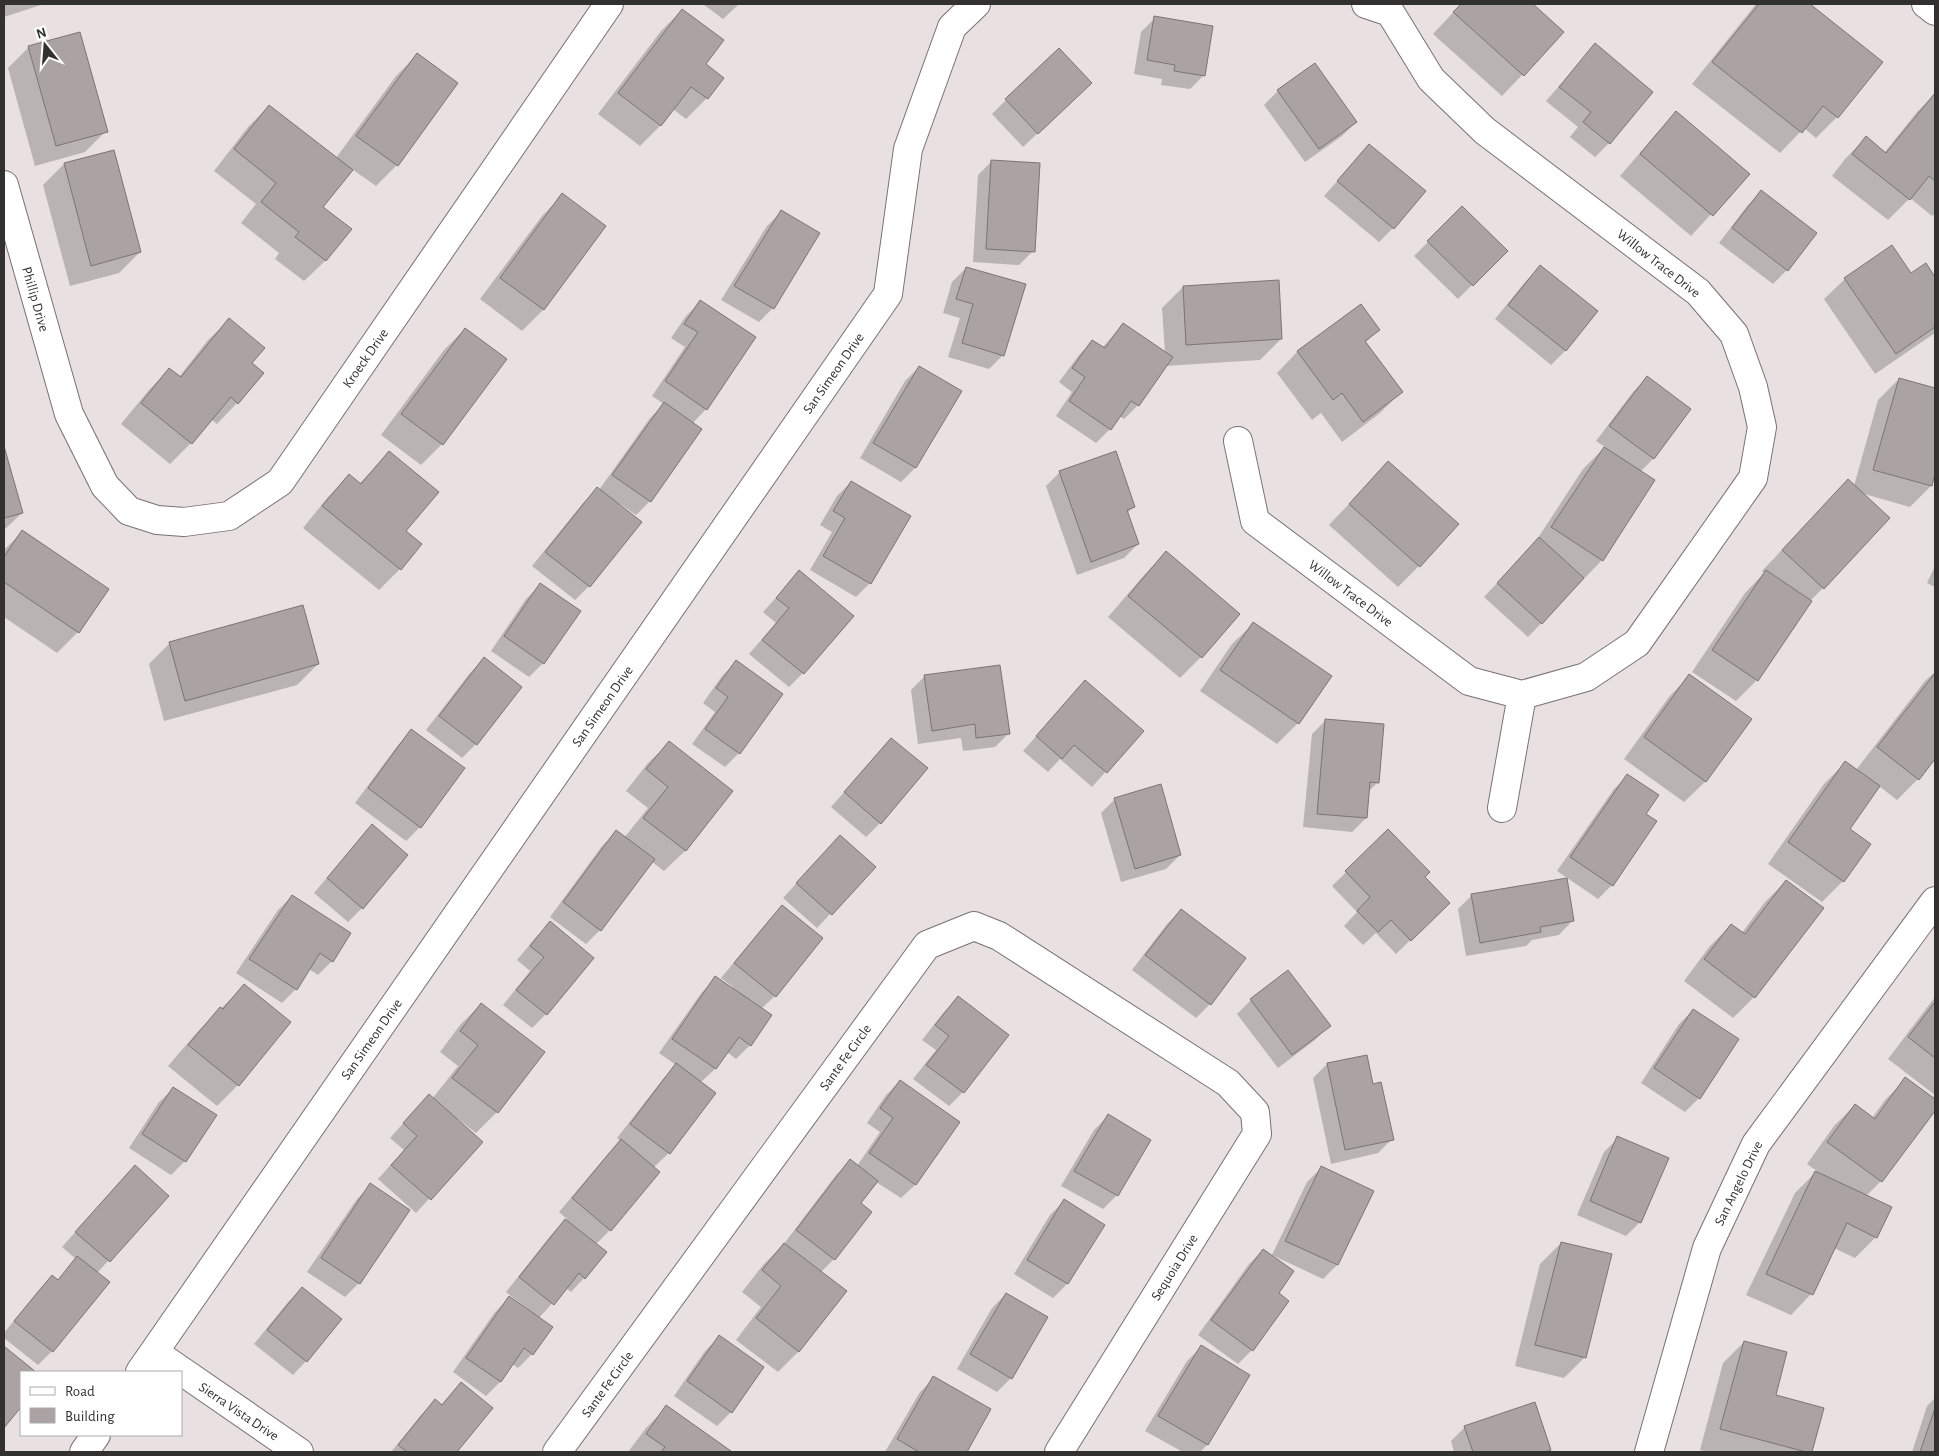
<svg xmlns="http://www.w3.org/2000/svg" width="1939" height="1456" font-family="'Alegreya Sans',sans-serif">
<rect width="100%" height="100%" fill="#e8e0e1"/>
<path fill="#0003" d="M4,4H44L4,17Z
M703,4H739L723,19Z
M1461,4H1531L1563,32L1502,96L1433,34Z
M1756,4H1808L1881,62L1837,117L1816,138L1804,128L1780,153L1692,84Z
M682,10L704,64L722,78L707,98L686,119L673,109L661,125L640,146L598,114L661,31Z
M1155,18L1204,75L1190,89L1161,85L1162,79L1134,74L1141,32Z
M1595,45L1652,92L1609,143L1595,157L1570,137L1578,127L1546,101Z
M29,47L106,131L85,152L35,166L8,68Z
M417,55L457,83L397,165L376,186L352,169L322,207L350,229L325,261L304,281L275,259L279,253L241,223L256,204L214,171L248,127L269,106L336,158L396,76Z
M1315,65L1356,122L1342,136L1305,162L1264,105L1278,91Z
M1935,94V213L1932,216L1910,198L1888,220L1832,176L1845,159L1866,138L1884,153L1917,112Z
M1077,96L1023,147L992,114L1006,100Z
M1676,113L1748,174L1691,236L1620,176L1656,134Z
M1369,145L1393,228L1379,242L1324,196Z
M113,151L140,252L119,273L70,286L43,185L64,164Z
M992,161L1033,251L1019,265L973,262L978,175Z
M1761,192L1787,270L1773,284L1719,243L1747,206Z
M563,195L605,226L543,310L522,331L480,299L542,216Z
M1462,208L1506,251L1458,299L1414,256Z
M781,212L818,234L773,308L759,322L721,300L767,226Z
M1925,265L1935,279V333L1875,374L1824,299L1845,279L1910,275Z
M1540,267L1596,312L1565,351L1551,365L1495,319L1526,281Z
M966,268L1003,355L989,369L948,357L960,318L943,313L952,282Z
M1183,287L1281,339L1260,360L1165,366L1138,405L1124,419L1119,416L1110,429L1096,443L1056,416L1072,392L1059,382L1079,355L1092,341L1102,348L1123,324L1165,353L1162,308Z
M700,302L706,409L692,424L700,430L650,501L636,515L620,504L619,506L640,523L589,586L575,600L532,566L583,503L597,489L599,490L650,418L664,404L652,396L685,347L671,338L686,316Z
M1361,305L1379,330L1365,343L1401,392L1380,413L1342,442L1321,413L1312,420L1277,373L1297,352Z
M229,320L250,364L237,403L217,424L211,419L191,443L170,464L121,424L149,390L169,369L179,377L208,340Z
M465,329L506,359L442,444L421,465L381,435L444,350Z
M919,367L960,391L915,468L901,482L860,458L905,381Z
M1647,378L1690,409L1653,459L1640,472L1602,560L1528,637L1484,597L1534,544L1583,469L1605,447L1596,441L1633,392Z
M1899,379L1935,389V469L1931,486L1910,507L1861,493L1823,588L1808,603L1757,680L1736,701L1692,672L1745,593L1764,573L1762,571L1827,502L1854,486L1878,400Z
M4,451L22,513L4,530Z
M389,452L400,569L379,590L303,528L328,497L349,476L359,484Z
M1388,463L1419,566L1398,587L1329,525Z
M1060,472L1134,507L1127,513L1138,544L1124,558L1077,575L1046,486Z
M851,482L870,583L856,597L810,570L832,532L820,525L837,496Z
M22,532L78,632L57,653L4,617V550Z
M1166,553L1201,657L1180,678L1108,617L1145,574Z
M1935,566V587L1927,583Z
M799,572L803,673L789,687L749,654L776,623L763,612Z
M540,585L543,663L529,677L491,651L526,599Z
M1253,624L1298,723L1277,744L1200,691L1232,644Z
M170,643L318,664L297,685L164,721L149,664Z
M484,659L476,744L462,758L426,730L470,673Z
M736,662L781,694L739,753L725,767L692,744L715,712L703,703L722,676Z
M1935,672V757L1918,779L1897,800L1879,786L1848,829L1843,881L1822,902L1768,864L1824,784L1845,763L1856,770L1925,681Z
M925,676L1009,733L995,747L963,751L961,738L918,744L911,690Z
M1689,676L1750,720L1705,782L1684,802L1624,759L1669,697Z
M1085,682L1142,731L1092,787L1060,759L1048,772L1023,751Z
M1326,720L1378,782L1368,792L1366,818L1352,832L1303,827L1312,734Z
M411,731L420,827L406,841L355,803L398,745Z
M891,739L880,823L866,837L831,807Z
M669,743L732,791L685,851L664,871L651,861L600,930L586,944L550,917L602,846L616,832L624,838L648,808L626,791L648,763Z
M1628,775L1644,814L1612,885L1598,899L1557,871L1614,789Z
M1115,799L1180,855L1166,869L1121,882L1101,813Z
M1388,831L1423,877L1434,917L1396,954L1376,933L1363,945L1344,926L1357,912L1332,886Z
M359,840L362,908L348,922L314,893Z
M826,851L874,867L817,928L783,898Z
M1786,881L1754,997L1733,1018L1684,981L1710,946L1731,925L1741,934L1765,902Z
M1472,895L1573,920L1559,935L1532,940L1526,946L1466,956L1458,909Z
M292,896L332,961L318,975L309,969L296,989L282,1003L236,973L278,910Z
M782,907L821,938L775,996L761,1009L750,1045L736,1059L727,1052L715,1069L700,1083L669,1153L653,1168L610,1230L596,1244L584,1278L571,1292L566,1288L538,1319L532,1354L518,1368L512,1364L500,1382L486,1396L453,1372L495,1312L509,1298L526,1310L528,1309L506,1292L551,1235L567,1219L559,1212L607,1155L621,1141L617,1138L663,1079L676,1065L659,1053L702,992L716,978L732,989L733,987L721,978L768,921Z
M1181,910L1210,1004L1196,1018L1132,970L1167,924Z
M550,923L593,958L546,1014L532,1028L503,1005L530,971L517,960L536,937Z
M1288,972L1329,1026L1315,1040L1278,1068L1237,1014L1251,1000Z
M244,986L238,1085L217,1106L168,1066L199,1030Z
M1935,997V1095L1888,1059Z
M958,998L1007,1035L963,1092L949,1106L913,1079L936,1050L922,1040L944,1012Z
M481,1004L497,1112L476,1133L458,1119L457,1121L481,1142L416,1213L378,1179L404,1150L390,1138L415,1110L432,1099L458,1066L440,1052L460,1025Z
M1693,1010L1699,1098L1685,1112L1641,1083L1679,1024Z
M1327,1064L1372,1085L1392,1139L1378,1153L1331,1164L1313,1078Z
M1906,1079L1935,1101V1109L1881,1181L1866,1196L1876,1237L1855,1258L1834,1248L1811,1294L1791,1315L1746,1295L1795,1193L1817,1171L1807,1164L1834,1126L1855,1105L1872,1118L1885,1100Z
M900,1081L959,1122L915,1185L901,1198L876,1182L859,1203L834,1259L820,1273L799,1351L778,1372L736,1340L761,1307L742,1292L763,1265L783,1245L836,1175L850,1161L857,1166L880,1132L867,1123L886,1095Z
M173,1089L215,1115L185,1161L171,1175L129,1148L159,1102Z
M1108,1116L1117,1195L1103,1209L1061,1186L1094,1130Z
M1618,1138L1640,1222L1626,1236L1577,1215L1604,1152Z
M1321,1168L1372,1191L1337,1265L1323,1279L1272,1255L1307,1182Z
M121,1181L167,1196L97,1273L52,1351L38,1365L4,1338V1333L38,1291L52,1277L57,1281L76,1259L62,1247Z
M371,1185L359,1283L345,1297L307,1272L357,1199Z
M1064,1201L1103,1225L1067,1284L1053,1298L1014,1274L1050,1215Z
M1561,1243L1585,1357L1564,1378L1515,1366L1540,1264Z
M1263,1250L1252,1350L1238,1364L1198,1335L1249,1264Z
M302,1288L306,1361L293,1375L254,1344L288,1302Z
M1006,1294L1011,1378L997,1392L957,1369L992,1308Z
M719,1337L731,1412L717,1426L674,1396L705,1351Z
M1744,1342L1774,1396L1822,1409L1811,1452H1708L1700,1450L1723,1363Z
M1201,1347L1207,1445L1200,1452H1183L1145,1431L1187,1361Z
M5,1349L35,1372H21V1405L4,1427V1350Z
M934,1378L990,1410L965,1452H885L920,1392Z
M461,1383L491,1408L455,1452H391L421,1415L435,1401L441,1405Z
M1935,1398V1452H1912L1927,1406Z
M667,1407L729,1451L728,1452H628L646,1428Z
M1465,1427L1550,1449L1547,1452H1454L1451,1441Z"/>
<path fill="#aaa2a3" stroke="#7b7475" d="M1461,4H1533L1564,32L1524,76L1453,12Z
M1759,4H1810L1883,62L1838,118L1823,106L1802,133L1712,62Z
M682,9L724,40L706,64L724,78L708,99L691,87L661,126L618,93Z
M1154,16L1213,26L1205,76L1174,71L1175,65L1147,60Z
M80,32L108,132L56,146L28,46Z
M1595,43L1653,92L1610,144L1583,122L1591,112L1559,87Z
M1059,48L1092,83L1038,134L1005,99Z
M417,53L458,83L398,166L356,136Z
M1315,63L1357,122L1319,149L1277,90Z
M1935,93V181L1929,176L1910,200L1852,154L1866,136L1886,153Z
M269,105L353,170L323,207L352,229L326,261L295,237L299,232L261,202L276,183L234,149Z
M1676,111L1750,174L1713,216L1640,154Z
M1369,144L1426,191L1394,229L1337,181Z
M114,150L141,252L91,266L64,163Z
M991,160L1040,163L1035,252L986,249Z
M1761,190L1817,233L1788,271L1732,228Z
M562,193L606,226L544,310L500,278Z
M1462,206L1508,251L1473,286L1427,241Z
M781,210L820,233L774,309L734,286Z
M1892,245L1911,273L1926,263L1935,277V327L1896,354L1844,278Z
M1540,265L1598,311L1566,351L1508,305Z
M966,267L1026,284L1004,356L962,343L973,304L956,299Z
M1279,280L1282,339L1186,345L1183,286Z
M700,300L756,337L707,410L665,381L698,332L684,324Z
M1361,304L1380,330L1365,341L1403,392L1363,422L1342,393L1333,400L1297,351Z
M229,318L265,348L252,363L264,373L238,404L231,397L192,444L141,403L169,368L181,377Z
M1123,323L1173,357L1139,406L1131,401L1111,430L1069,401L1085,377L1072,368L1092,340L1105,348Z
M465,328L507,359L443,445L401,414Z
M919,366L962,391L916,468L873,443Z
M1647,376L1691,409L1654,459L1609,426Z
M1899,378L1935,388V474L1932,486L1873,470Z
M664,402L702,429L651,502L612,475Z
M4,446L23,513L4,518Z
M1604,447L1655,480L1603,561L1551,527Z
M389,451L439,492L406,531L422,544L401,570L322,506L349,474L361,484Z
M1116,451L1135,507L1127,510L1139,544L1091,562L1059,471Z
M1388,461L1459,524L1420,567L1349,504Z
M1848,479L1890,518L1824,589L1782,550Z
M851,481L911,516L871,584L823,556L845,518L833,511Z
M597,487L642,522L590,587L545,552Z
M22,530L109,589L79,633L4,582V557Z
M1539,537L1584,578L1542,624L1497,583Z
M1166,551L1240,614L1202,658L1128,596Z
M799,570L854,616L804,674L762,640L789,608L776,598Z
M1766,570L1812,601L1758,681L1712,650Z
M540,583L581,611L544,664L504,636Z
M303,605L319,664L185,701L169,642Z
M1253,622L1332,676L1299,724L1220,670Z
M484,657L522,687L477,745L439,716Z
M736,660L783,694L740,754L705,729L728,697L716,688Z
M1000,665L1010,734L976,738L975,724L932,731L924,675Z
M1935,673V759L1919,780L1877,747Z
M1689,674L1752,719L1706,782L1644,737Z
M1085,680L1144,731L1107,773L1074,745L1062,759L1036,736Z
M1325,719L1384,724L1379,783L1370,782L1367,818L1317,814Z
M411,729L465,768L421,828L368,788Z
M891,738L928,768L881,824L844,792Z
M669,741L733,791L686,851L643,818L668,787L646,769Z
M1845,761L1880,786L1850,829L1871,844L1844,882L1788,842Z
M1627,774L1659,795L1646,814L1657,821L1613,886L1570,857Z
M1161,784L1181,855L1135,869L1114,798Z
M372,824L408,855L363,909L327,878Z
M1388,829L1430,872L1425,877L1450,903L1411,941L1391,920L1378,932L1357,911L1370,897L1345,871Z
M616,830L655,859L601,931L563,902Z
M840,835L876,867L832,915L796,883Z
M1567,878L1574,921L1540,927L1541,932L1480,943L1471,894Z
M1786,880L1824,908L1755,998L1704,959L1731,924L1745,934Z
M292,895L351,933L333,962L320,953L297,990L249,959Z
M782,905L823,938L776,997L734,963Z
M1181,909L1246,958L1211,1005L1145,955Z
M550,921L594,958L547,1015L516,990L544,957L530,946Z
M1288,970L1331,1026L1292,1055L1250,999Z
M715,976L772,1015L751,1046L739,1037L716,1069L672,1039Z
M244,984L291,1022L239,1086L188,1045L220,1007L223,1009Z
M958,996L1009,1035L964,1093L926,1065L949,1036L935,1025Z
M1935,1002V1058L1908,1037Z
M481,1003L545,1052L498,1113L452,1078L478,1045L460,1031Z
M1693,1009L1739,1039L1700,1099L1654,1068Z
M1367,1055L1373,1084L1381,1082L1394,1140L1345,1150L1327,1063Z
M676,1063L716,1093L670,1154L630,1124Z
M1905,1077L1935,1099V1111L1882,1182L1827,1142L1855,1104L1875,1119Z
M900,1080L960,1122L916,1185L869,1153L893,1118L880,1108Z
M173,1087L217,1115L186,1162L142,1134Z
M429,1094L483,1142L431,1200L391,1165L417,1136L403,1123Z
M1108,1114L1151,1140L1118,1196L1074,1171Z
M1617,1136L1669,1158L1641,1223L1590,1201Z
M621,1139L660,1172L611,1231L572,1198Z
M850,1159L878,1181L861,1203L872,1212L835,1260L796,1230Z
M135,1165L169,1196L110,1262L75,1232Z
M1321,1166L1374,1191L1338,1265L1285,1241Z
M1815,1171L1892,1207L1877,1238L1847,1223L1813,1295L1766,1274Z
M370,1183L410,1210L360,1284L321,1258Z
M1064,1199L1105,1225L1068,1284L1027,1260Z
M565,1219L607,1252L585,1279L579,1273L554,1305L519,1277Z
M1561,1242L1612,1254L1586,1358L1535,1345Z
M784,1243L847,1291L799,1352L756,1318L781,1286L762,1270Z
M1263,1249L1294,1271L1279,1293L1289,1301L1253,1351L1211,1320Z
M77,1256L110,1282L53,1352L14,1321L52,1275L58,1280Z
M302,1287L342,1319L307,1362L267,1330Z
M1006,1293L1048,1317L1012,1379L970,1354Z
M509,1296L553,1327L533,1355L524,1348L501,1382L466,1358Z
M719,1335L764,1367L732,1413L687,1381Z
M1744,1341L1787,1352L1776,1395L1824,1408L1812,1452H1806L1720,1429Z
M1201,1345L1250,1375L1208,1445L1158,1416Z
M5,1347L36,1372H21V1407L4,1428V1349Z
M933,1376L991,1409L967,1452H919L897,1439Z
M461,1382L493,1408L457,1452H407L398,1445L435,1399L442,1405Z
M1535,1402L1551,1450L1544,1452H1473L1464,1426Z
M666,1405L731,1451L730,1452H661L665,1447L646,1434Z
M1935,1408V1452H1920Z"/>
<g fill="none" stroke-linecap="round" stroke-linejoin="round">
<defs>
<path id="minor" d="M1366,4L1390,12
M1926,4L1935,11
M1390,12L1431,79L1485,131L1698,292L1734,334L1753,387L1762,427L1753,478L1637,643L1586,677L1522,695L1502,808
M4,185L69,414L105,486L129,511L157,520L184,522L229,516L280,482L609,4
M1238,441L1255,521L1469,681L1522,695
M154,1352L299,1452
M140,1372L888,294L908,149L952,27L976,4
M84,1452L96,1435
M557,1452L927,945L974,926L999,936L1228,1083L1255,1112L1257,1134L1059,1452
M1649,1452L1707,1248L1756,1144L1935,901"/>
</defs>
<use href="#minor" stroke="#797173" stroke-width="30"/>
<use href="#minor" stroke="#fff" stroke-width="28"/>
</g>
<g text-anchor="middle" stroke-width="5" stroke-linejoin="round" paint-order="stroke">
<g font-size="14" fill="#333030" stroke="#fff">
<text transform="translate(1659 263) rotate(38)" y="5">Willow Trace Drive</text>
<text transform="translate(36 299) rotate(74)" y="5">Phillip Drive</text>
<text transform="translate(365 358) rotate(-55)" y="5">Kroeck Drive</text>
<text transform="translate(833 373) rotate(-55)" y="5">San Simeon Drive</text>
<text transform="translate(1351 593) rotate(37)" y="5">Willow Trace Drive</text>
<text transform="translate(602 706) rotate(-55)" y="5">San Simeon Drive</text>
<text transform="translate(371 1039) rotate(-55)" y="5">San Simeon Drive</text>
<text transform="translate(845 1057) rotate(-54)" y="5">Sante Fe Circle</text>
<text transform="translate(1738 1183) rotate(-64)" y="5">San Angelo Drive</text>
<text transform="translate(1174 1267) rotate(-58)" y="5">Sequoia Drive</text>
<text transform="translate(607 1384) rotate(-54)" y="5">Sante Fe Circle</text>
<text transform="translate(239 1411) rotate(34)" y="5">Sierra Vista Drive</text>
</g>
</g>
<rect width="1939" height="1456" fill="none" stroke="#333030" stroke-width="10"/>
<rect x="20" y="1371" width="162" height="65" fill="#ffffff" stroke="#adacac"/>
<rect x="30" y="1387" width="25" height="8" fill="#ffffff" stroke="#adacac"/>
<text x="65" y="1396" font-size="15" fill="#333030">Road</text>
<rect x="30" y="1408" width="25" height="15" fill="#aaa2a3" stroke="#adacac"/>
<text x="65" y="1421" font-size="15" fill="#333030">Building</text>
<g transform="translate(45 45) rotate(343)" stroke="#ffffff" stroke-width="4" paint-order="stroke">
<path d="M0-4L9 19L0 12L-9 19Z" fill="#333030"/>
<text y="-8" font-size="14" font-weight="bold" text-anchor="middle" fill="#333030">N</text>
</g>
</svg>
